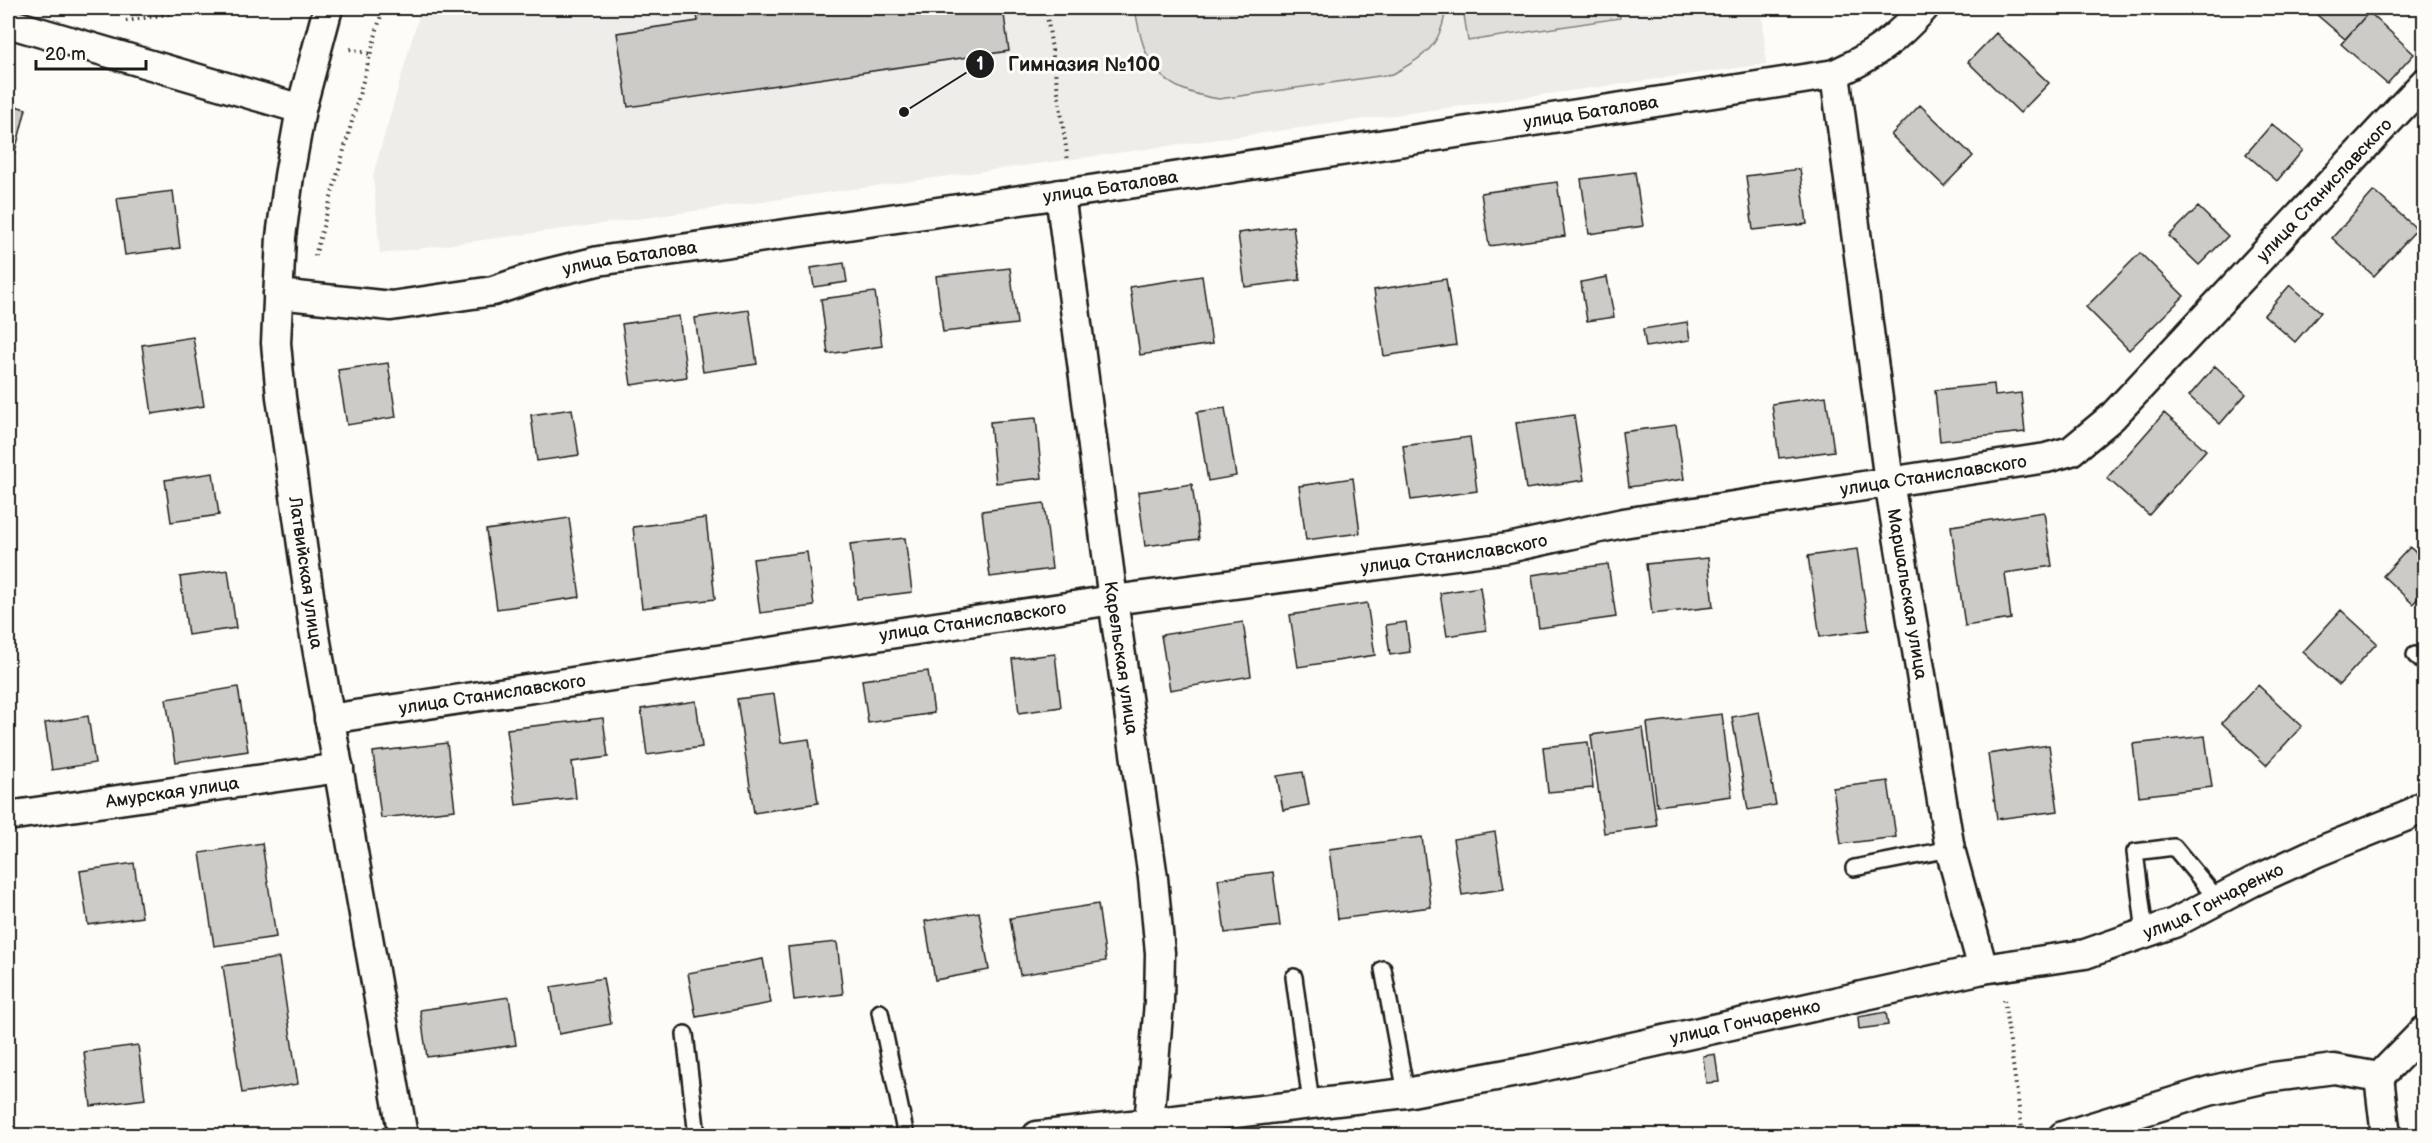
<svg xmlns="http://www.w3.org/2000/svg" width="2432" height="1143" font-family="'Balsamiq Sans',sans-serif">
<rect width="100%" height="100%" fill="#fdfcf7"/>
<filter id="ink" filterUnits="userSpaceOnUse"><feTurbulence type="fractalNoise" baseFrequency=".0167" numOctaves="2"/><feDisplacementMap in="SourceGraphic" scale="12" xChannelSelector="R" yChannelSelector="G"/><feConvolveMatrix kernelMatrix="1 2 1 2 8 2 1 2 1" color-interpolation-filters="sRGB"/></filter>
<g filter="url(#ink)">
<path fill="#eeede9" d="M421,8H1762L1766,64L380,254L373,175Z"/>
<path fill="#e0dfdb" stroke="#7e7e7c" stroke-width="1.5" d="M1135,8H1446C1441,46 1425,56 1393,74L1219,99C1158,89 1144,66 1135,8Z
M1463,8H1618L1620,18L1468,41Z"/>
<path fill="#cccbc8" stroke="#1c1c1c" stroke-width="1.5" d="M696,8H751L752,14L797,8H1003L1009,51L628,107L617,33L698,21Z
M2309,8H2363L2369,12L2345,39Z
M2369,12L2414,54L2387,84L2341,44Z
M1996,33L2049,83L2020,113L1968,62Z
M8,104L26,109L15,152L8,150Z
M1920,105L1973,156L1944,186L1891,135Z
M2272,124L2303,150L2277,181L2246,154Z
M1800,169L1807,224L1753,230L1746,176Z
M1635,172L1643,226L1589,234L1581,179Z
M1557,182L1565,236L1489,246L1481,193Z
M173,191L180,248L125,255L117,198Z
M2374,191L2417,229L2374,276L2332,238Z
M2198,207L2228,236L2199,265L2169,236Z
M1293,226L1300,280L1245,287L1238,233Z
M2140,253L2184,296L2129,350L2086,307Z
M844,263L847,282L814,287L811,268Z
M1010,268L1017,324L943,332L936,276Z
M1202,276L1212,344L1140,355L1130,287Z
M1607,277L1614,317L1587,321L1581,282Z
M1446,279L1456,345L1384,356L1374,290Z
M2290,285L2321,312L2295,342L2264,315Z
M875,292L882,346L828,354L821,299Z
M749,310L757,364L703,372L695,318Z
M679,316L687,377L631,385L622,324Z
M1687,322L1690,340L1646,347L1643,329Z
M193,337L204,406L152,414L142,345Z
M388,363L396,417L347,425L338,370Z
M2215,366L2246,394L2220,424L2189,396Z
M1994,384L1995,396L2021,393L2025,432L1940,441L1935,390Z
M1826,396L1834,451L1779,458L1772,404Z
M1225,408L1236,476L1208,481L1197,412Z
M572,409L579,455L537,461L531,415Z
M2164,413L2206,450L2149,515L2107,478Z
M1574,415L1584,480L1526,489L1516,423Z
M1036,418L1042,478L996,483L990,422Z
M1676,425L1684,479L1629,487L1622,432Z
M1470,437L1477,491L1411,500L1403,446Z
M213,473L219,515L171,522L165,480Z
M1353,478L1360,533L1306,540L1299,486Z
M1192,484L1199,539L1145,546L1138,492Z
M1044,503L1052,569L990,577L982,511Z
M2044,512L2052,566L2005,573L2011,619L1965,626L1951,526Z
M569,518L580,597L497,609L486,530Z
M706,518L715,599L642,608L633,527Z
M905,538L912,592L857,599L850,544Z
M2410,547L2424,561V591L2413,604L2383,576Z
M1857,549L1869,630L1820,637L1808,556Z
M807,552L814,606L760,613L753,559Z
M1708,558L1713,607L1652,614L1646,564Z
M1608,564L1616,617L1539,628L1532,575Z
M228,570L236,628L188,635L180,577Z
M1480,587L1486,630L1447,636L1440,593Z
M1367,603L1375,655L1298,667L1290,615Z
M2341,610L2377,643L2339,685L2303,652Z
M1243,622L1251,676L1170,690L1161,635Z
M1406,622L1410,652L1390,655L1386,625Z
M1055,654L1061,707L1019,713L1012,659Z
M928,671L934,713L868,723L862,680Z
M2258,685L2302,726L2266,765L2222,723Z
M238,687L248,751L176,762L166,699Z
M774,694L781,743L809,739L818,803L754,813L737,699Z
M696,701L702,747L647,755L641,709Z
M1759,712L1776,805L1748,810L1732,717Z
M1722,714L1732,796L1657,806L1647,723Z
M88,716L95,763L52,770L45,723Z
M603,718L608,757L572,762L576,798L516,805L507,729Z
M1643,728L1657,826L1604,833L1591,735Z
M2205,736L2212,787L2139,796L2133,744Z
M1588,742L1593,788L1548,792L1543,747Z
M447,743L455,810L381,818L373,752Z
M2049,745L2058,811L1997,819L1988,754Z
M1303,772L1309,805L1283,810L1277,776Z
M1888,781L1896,837L1841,844L1833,788Z
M1495,832L1504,889L1462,895L1453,839Z
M1422,837L1431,907L1338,919L1329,849Z
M262,843L276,937L214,946L200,853Z
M134,863L142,917L88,925L80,871Z
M1273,872L1280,926L1225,933L1218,879Z
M1098,904L1106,961L1020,975L1010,918Z
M979,912L989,970L935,980L925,921Z
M837,942L843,994L794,1000L788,947Z
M279,958L298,1084L242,1093L223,966Z
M763,959L771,1003L696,1017L688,973Z
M603,978L611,1024L559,1034L551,987Z
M509,997L516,1045L427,1057L420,1010Z
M1886,1012L1888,1025L1859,1029L1858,1017Z
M138,1045L145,1099L91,1106L84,1052Z
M1715,1054L1719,1082L1706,1083L1703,1056Z"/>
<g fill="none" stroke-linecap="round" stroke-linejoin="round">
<defs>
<path id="lane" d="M2415,655L2424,663
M1854,868L1950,849
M2145,933L2135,852L2174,847L2218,900
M1383,969L1406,1093
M1294,977L1311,1103
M880,1012L906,1136
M685,1034L697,1136"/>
<g id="street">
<path id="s1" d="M328,8L301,109L289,176L281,237L276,343L281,397L314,630L403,1136"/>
<path d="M8,23L301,109"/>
<path id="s2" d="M1835,74L1889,482L1950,849L1983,969"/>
<path id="s3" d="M1060,194L1113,600L1153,878L1160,953L1159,1002L1149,1124"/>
<path id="s4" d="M278,294L391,306L493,291L541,275L598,261L1090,190L1835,74C1875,55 1895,40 1924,8"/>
<path id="s5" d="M329,719L1113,600L1508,548L1623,523L2046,458L2071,451L2112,417L2424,83"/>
<path id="s6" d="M8,816L339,768"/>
<path d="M2379,1077L2386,1136"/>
<path id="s7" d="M1037,1136L1406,1093L1533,1069L1983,969L2085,954L2174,923L2252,882L2315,853L2407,816L2424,805"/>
<path d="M2063,1136L2209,1091L2266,1078L2334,1069L2379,1077L2424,1031"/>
</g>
</defs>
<use href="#lane" stroke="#1c1c1c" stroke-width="20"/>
<use href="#street" stroke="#1c1c1c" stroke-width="33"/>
<path stroke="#1c1c1c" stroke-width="4" stroke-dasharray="1.5 4.5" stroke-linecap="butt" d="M1046,8L1068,161
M126,21L174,13L183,8
M350,49L370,54
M315,256L383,8
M2004,1000L2023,1136
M1919,1136L1954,1131L1966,1136"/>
<use href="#lane" stroke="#fdfcf7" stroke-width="15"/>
<use href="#street" stroke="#fdfcf7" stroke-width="28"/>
</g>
</g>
<g text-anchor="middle" stroke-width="6" stroke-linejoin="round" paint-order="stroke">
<g font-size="18" fill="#1c1c1c" stroke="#fdfcf7">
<text dy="6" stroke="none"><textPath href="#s4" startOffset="1330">улица Баталова</textPath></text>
<text dy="6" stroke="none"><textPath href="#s4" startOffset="844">улица Баталова</textPath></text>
<text dy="6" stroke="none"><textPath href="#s5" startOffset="2127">улица Станиславского</textPath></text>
<text dy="6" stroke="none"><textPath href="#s4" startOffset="358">улица Баталова</textPath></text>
<text dy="6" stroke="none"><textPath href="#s5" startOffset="1623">улица Станиславского</textPath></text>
<text dy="6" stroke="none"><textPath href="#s5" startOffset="1137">улица Станиславского</textPath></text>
<text dy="6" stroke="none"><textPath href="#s1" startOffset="572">Латвийская улица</textPath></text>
<text dy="6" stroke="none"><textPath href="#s2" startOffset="525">Маршальская улица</textPath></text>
<text dy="6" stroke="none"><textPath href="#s5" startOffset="651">улица Станиславского</textPath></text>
<text dy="6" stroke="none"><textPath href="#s3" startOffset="468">Карельская улица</textPath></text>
<text dy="6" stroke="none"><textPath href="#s5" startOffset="165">улица Станиславского</textPath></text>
<text dy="6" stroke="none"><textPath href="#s6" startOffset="166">Амурская улица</textPath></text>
<text dy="6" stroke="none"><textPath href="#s7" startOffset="1204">улица Гончаренко</textPath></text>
<text dy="6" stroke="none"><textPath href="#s7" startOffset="718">улица Гончаренко</textPath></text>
</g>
</g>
<path fill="none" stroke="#1c1c1c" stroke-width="2" d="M904 112L980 64"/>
<g fill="#1c1c1c" stroke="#fdfcf7" stroke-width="2">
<circle cx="904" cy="112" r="6"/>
<circle cx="980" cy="64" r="15"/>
</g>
<g font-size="18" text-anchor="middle" font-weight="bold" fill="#fff">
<text x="980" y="70">1</text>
</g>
<g font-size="20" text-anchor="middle" font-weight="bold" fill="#1c1c1c" stroke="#fdfcf7" stroke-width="6" stroke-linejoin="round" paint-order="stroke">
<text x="1084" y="71">Гимназия №100</text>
</g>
<rect width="2432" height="1143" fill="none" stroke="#fdfcf7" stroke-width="30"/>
<rect x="15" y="15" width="2402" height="1113" fill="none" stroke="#1c1c1c" stroke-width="2" filter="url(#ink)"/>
<path d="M36 60v9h110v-9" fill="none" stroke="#1c1c1c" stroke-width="3"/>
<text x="45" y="60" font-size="18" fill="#1c1c1c" stroke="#fdfcf7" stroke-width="4.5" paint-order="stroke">20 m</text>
</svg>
